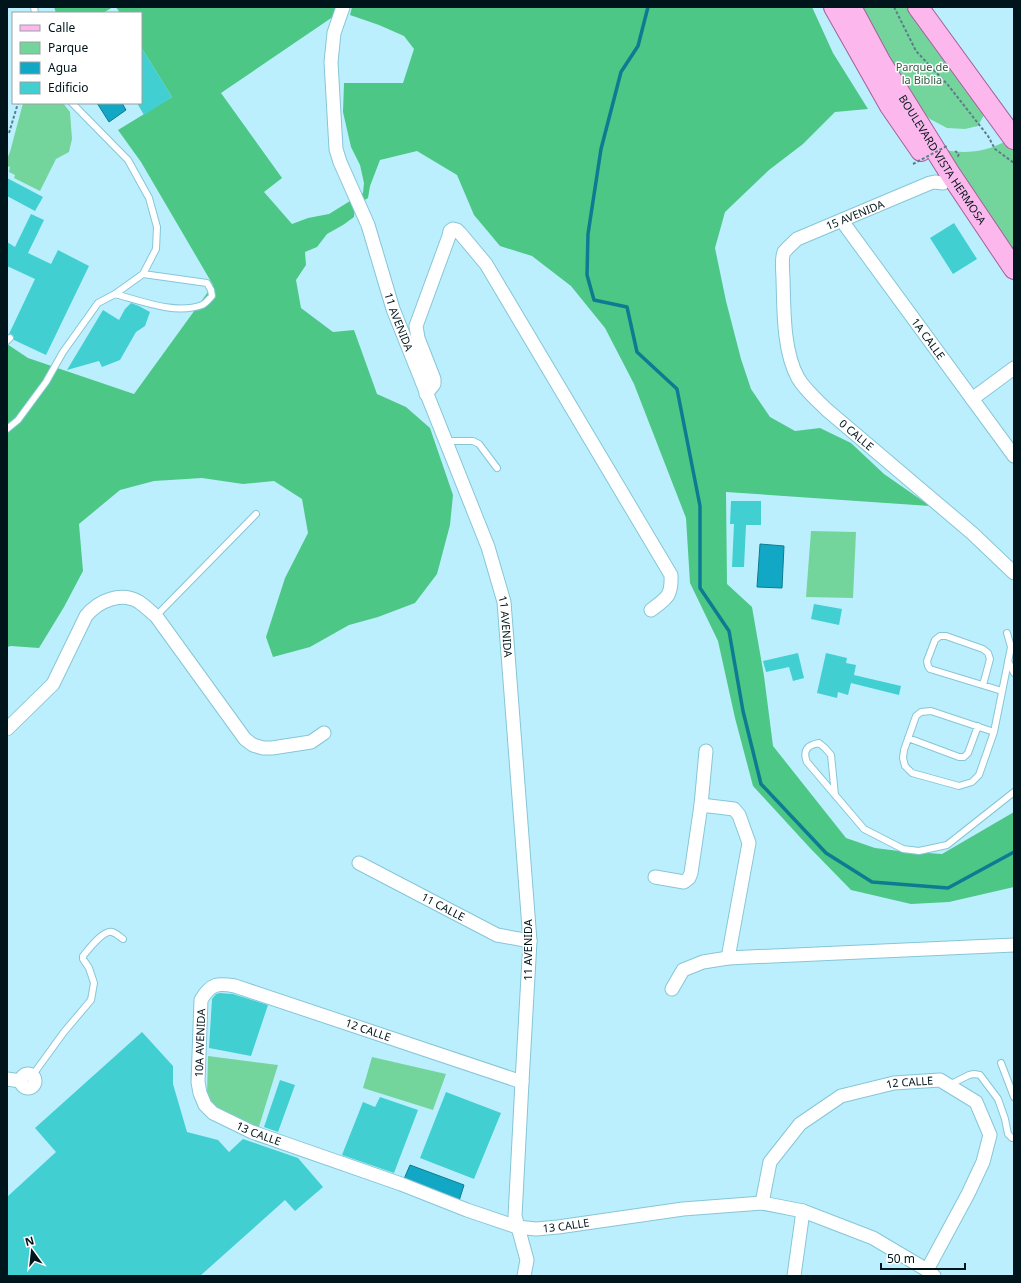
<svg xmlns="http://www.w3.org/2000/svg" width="1021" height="1283" font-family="'Noto Sans',sans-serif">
<rect width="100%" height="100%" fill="#bceffd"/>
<path fill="#74d59c" d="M857,7H909L985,113L978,126L965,129L947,128L930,119L900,90Z
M23,103H63L70,112L72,139L69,152L56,159L40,191L14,178L15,175L9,172L10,167L7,166V159L10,152Z
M1006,141L1014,151V254L941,149C963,155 986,152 1006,141Z
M811,531L856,532L853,598L806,597Z
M208,1056L278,1065L257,1133L215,1112L207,1094Z
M372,1057L446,1074L433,1110L363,1088Z"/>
<path fill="#4cc785" d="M54,7H113L103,13H56Z
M116,7H341L340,12L221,93L282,178L264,192L292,224L308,218L329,214L363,193L364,183L360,165L351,147L343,112L344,83H403L414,49L404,36L379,25L350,15L352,7H812L833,53L868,109L835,112L803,144L769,170L725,212L715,248L726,301L741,359L751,389L770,417L795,431L820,428L851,443L884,474L930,506L726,492L727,584L752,607L764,676L773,746L846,838L875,848L899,851L942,854L1014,812V887L949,902L911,904L851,890L810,848L753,786L735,718L718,641L690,583L686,518L634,384L605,328L571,286L532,256L500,246L474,215L457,175L417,151L380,160L370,186L368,198L355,206L354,217L343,225L327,234L317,247L305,252L306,265L296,280L301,308L333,332L354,330L377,394L406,407L430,428L453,495L450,525L437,574L415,603L378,617L349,625L310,647L273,657L266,637L285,578L308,533L302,499L274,481L243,484L202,478L154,481L120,490L79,524L83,571L64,607L39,648L11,646L7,647V344L28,358L134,394L213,285L141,162L118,130L172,97L141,47V13H120Z"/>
<path fill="#12a8c5" stroke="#0d7c92" d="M97,103H122L126,110L109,122Z
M760,544L784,546L782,588L757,587Z
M410,1165L464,1185L459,1201L404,1179Z"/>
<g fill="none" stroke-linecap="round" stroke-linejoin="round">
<path stroke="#0d7c92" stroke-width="3.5" d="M648,7L638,46L621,72L601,149L588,234L587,275L594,300L627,307L637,352L677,389L700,506V588L729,631L743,711L761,784L826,853L872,882L948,888L1014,852"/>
</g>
<path fill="#41cfd1" d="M141,47L172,97L144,115L137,103H141Z
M7,178L43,197L35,211L7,196Z
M31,214L44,220L28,253L51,264L58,250L89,266L46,355L14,340L13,335L9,334L35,279L7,266V242L15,247Z
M954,223L977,259L953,274L930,238Z
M131,303L139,306L150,312L145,326L136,332L120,360L102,367L99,361L67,370L103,310L119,320L125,309Z
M731,501H761V525H746L744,567H732L734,524H730Z
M814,604L842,609L839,625L811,619Z
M798,653L804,678L793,681L789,667L766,672L763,661Z
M826,653L847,658L846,663L856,665L854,675L901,686L899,695L851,683L848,695L838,692L837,698L817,693Z
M220,993L233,994L268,1005L251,1056L209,1048L212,999L216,994Z
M142,1032L173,1066V1084L187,1132L218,1140L229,1152L243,1139L298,1158L323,1187L295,1211L285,1200L200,1276H7V1197L56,1152L35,1128Z
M280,1080L295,1085L278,1132L264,1127Z
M446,1092L501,1113L474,1179L420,1158Z
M380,1097L418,1110L394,1173L342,1155L363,1102L375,1107Z"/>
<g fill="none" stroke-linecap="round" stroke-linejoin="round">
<defs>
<path id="service" d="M34,7L35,13
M115,294C141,301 176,315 202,305C206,303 209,299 212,296L211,290L207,283L143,274
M7,341L10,338
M7,429L18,420L46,382L63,352L98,303L115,294L143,274L156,249L157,227L149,198L128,160L72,103
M446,441H473L479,444L497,468
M156,616L256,514
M1008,661L1014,673
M983,685L990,659L988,653L983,649L946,636H940L935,640L927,661L928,666L930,669L1002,691
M994,732L931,711L921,712L916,716L904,750L903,758L905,766L912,773L959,786L972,782L979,775L994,732L1011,647L1007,633
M908,738L959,757H964L968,753L978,726
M835,795L831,755L825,748L819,743C808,745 802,750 807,762L864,829L903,849L919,851L947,845L1014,792
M1001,1063L1014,1097
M32,1076L64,1032L91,1000L94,983L89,968L83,959V956C89,949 103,930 112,932C116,933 120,937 123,939
M949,1085L969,1075L974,1074L980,1075L998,1099L1005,1119L1008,1134L1012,1138H1014"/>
<g id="minor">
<path id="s1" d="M343,7L334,33L331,62L336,149L340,162L368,225L393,309L488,547L504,602L530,941L522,1082L515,1216L527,1260L524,1276"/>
<path id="s2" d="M943,183L935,182L930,183L797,239C793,243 787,248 784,252C781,258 783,273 783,279C784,310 783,351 798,378C805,390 817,400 827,410L972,533L1014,573"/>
<path id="s3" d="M842,221L1014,456"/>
<path d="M426,394L434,384V379L418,338L416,326L449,236L450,231L453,229L457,230L460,233L486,264L671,575C672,596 667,598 651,610"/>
<path d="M972,399L1014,368"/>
<path d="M7,729L53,684L86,616C98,601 121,591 139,602C145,606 151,612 156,616L245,739L253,745L263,748H272L311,742L324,733"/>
<path d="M701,805L706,751"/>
<path id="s4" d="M359,863L497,935L530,941"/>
<path d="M655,877L684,882L689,878L691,873L701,805L734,809L739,815L749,843L728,958"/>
<path d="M672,989L683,970L703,962L728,958L1014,945"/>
<circle cx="28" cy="1081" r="7"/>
<path d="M7,1079L21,1081"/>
<path id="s5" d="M522,1082L235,986C218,983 211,983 201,1000L198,1082L200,1093L205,1105L213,1113L252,1132L401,1184L467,1210L517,1227L536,1229L558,1227L683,1209L762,1203L803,1211L873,1238L927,1270L934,1276"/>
<path id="s6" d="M762,1203L770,1162L800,1124L841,1096L894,1083L940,1080L976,1102L990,1135L983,1162L968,1194L927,1270"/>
<path d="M794,1276L803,1211"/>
</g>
<g id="primary">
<path d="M834,7L890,106L921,151"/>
<path id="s7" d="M851,7L880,61L949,172L1014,269"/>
<path d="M918,7L1014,139"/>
</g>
</defs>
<use href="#service" stroke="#86c6d7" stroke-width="8"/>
<use href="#minor" stroke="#86c6d7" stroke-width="15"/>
<use href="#primary" stroke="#a2609b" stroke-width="22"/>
<path stroke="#5b7f88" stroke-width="2" stroke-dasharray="3 2" stroke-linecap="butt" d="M894,7L916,51L948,85L988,136L995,149L1014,163
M9,133L18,103
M955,151L959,154L957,158"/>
<use href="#service" stroke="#fff" stroke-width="6"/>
<use href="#minor" stroke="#fff" stroke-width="13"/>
<use href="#primary" stroke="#fcb8ec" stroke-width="20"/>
<path stroke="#5b7f88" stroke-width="2" stroke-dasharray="3 2" stroke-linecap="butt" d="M913,164L947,146"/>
</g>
<g text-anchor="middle" stroke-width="3" stroke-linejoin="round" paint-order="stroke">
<g font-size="11" fill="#2b5b3f" stroke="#fff">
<text x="922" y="71">Parque de<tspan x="922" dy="13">la Biblia</tspan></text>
</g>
<g font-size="11" fill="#00151b" stroke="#fff">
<text dy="4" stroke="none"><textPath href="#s7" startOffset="178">BOULEVARD VISTA HERMOSA</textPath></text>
<text transform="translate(855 215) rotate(-22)" y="4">15 AVENIDA</text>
<text dy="4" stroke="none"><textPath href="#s1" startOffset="328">11 AVENIDA</textPath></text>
<text dy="4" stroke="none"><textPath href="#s3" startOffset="146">1A CALLE</textPath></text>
<text dy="4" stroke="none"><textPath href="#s2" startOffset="386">0 CALLE</textPath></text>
<text dy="4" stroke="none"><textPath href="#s1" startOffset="652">11 AVENIDA</textPath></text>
<text dy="4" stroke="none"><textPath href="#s4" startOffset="95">11 CALLE</textPath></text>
<text transform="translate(528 950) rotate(-90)" y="4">11 AVENIDA</text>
<text transform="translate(368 1030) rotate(19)" y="4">12 CALLE</text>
<text transform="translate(200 1043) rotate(-88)" y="4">10A AVENIDA</text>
<text dy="4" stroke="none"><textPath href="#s6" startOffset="210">12 CALLE</textPath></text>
<text dy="4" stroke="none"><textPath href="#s5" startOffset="511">13 CALLE</textPath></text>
<text dy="4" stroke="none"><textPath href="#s5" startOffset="835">13 CALLE</textPath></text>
</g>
</g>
<rect width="1021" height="1283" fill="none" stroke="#00151b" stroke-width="16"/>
<rect x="12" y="12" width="130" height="92" fill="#ffffff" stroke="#99a1a4"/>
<rect x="20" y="25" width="20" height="6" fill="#fcb8ec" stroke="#99a1a4"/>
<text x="48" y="32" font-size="12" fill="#00151b">Calle</text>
<rect x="20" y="42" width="20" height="12" fill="#74d59c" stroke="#99a1a4"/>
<text x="48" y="52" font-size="12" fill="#00151b">Parque</text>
<rect x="20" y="62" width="20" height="12" fill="#12a8c5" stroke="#99a1a4"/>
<text x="48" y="72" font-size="12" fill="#00151b">Agua</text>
<rect x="20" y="82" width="20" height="12" fill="#41cfd1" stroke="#99a1a4"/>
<text x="48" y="92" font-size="12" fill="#00151b">Edificio</text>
<g transform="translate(32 1251) rotate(345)" stroke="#ffffff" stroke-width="3" paint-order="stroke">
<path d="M0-3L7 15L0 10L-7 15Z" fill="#00151b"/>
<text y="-6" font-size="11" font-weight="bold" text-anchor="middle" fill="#00151b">N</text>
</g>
<path d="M881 1263v6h84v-6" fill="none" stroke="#00151b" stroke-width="2"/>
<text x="887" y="1263" font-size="12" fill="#00151b" stroke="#ffffff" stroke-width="3" paint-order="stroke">50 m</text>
</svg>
